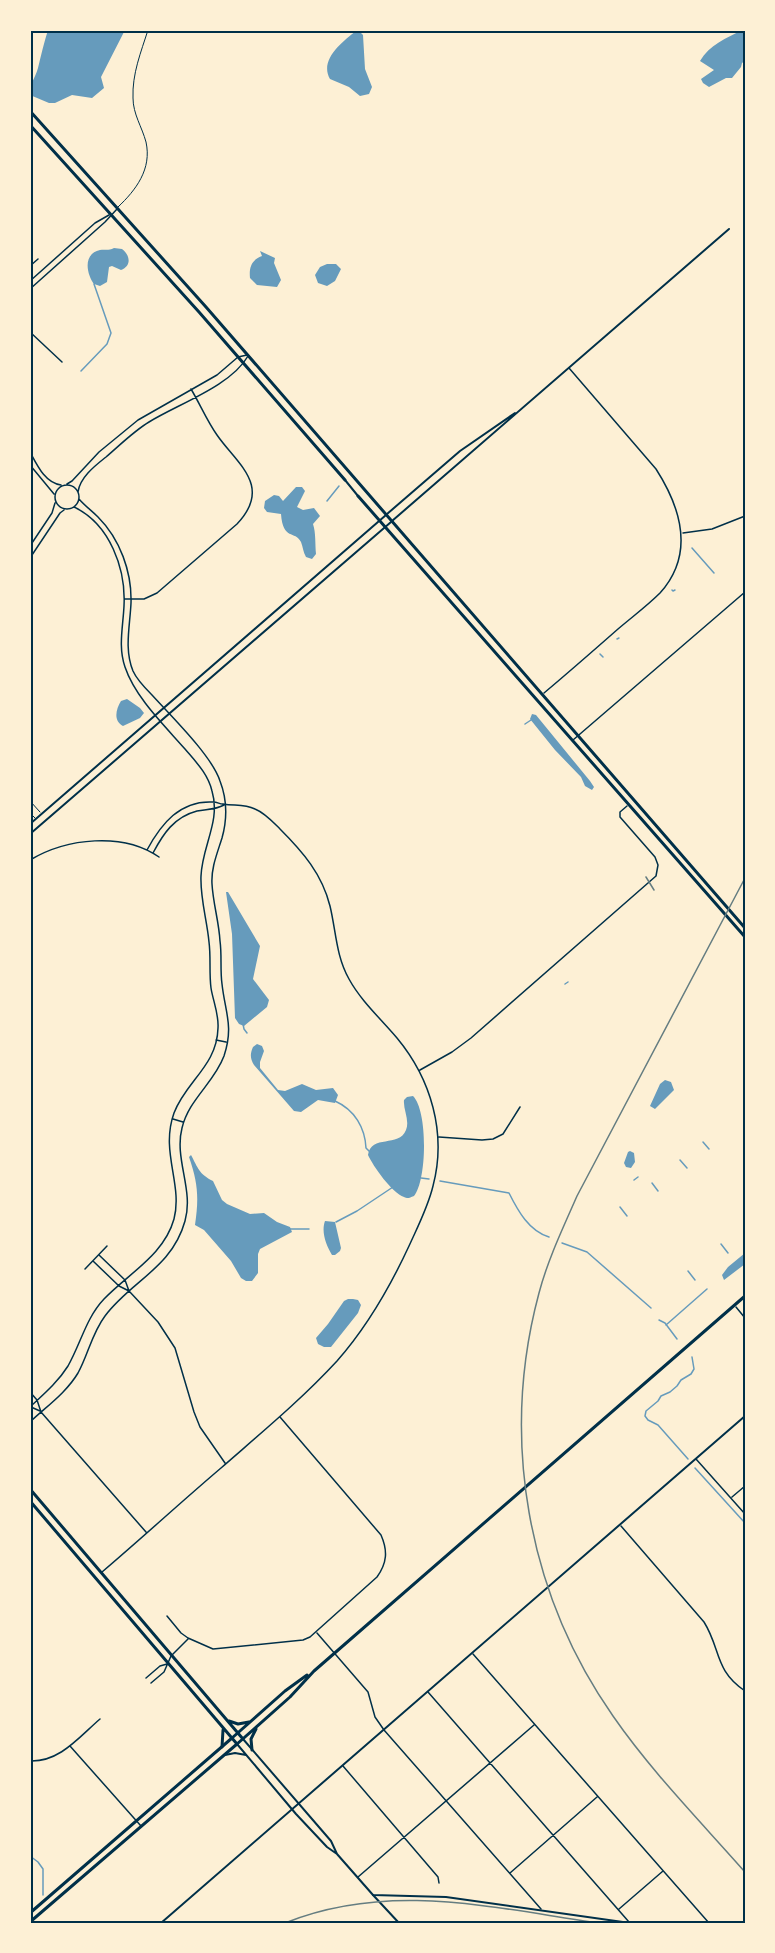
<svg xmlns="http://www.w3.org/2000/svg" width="775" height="1953" font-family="'Asap Condensed',sans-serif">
<rect width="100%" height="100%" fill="#fdf0d5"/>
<path fill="#669bbc" d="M48,30H125L101,77L104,88L92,98L72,95L55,103H49L30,95C30,82 35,79 38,68C41,55 44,43 48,30Z
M742,30H745V61L742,63L741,67L732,78H726L709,87L703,83L701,79L714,70L700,61C709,45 727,38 742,30Z
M356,31H359L363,35L365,69L372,87L369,94L360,96L349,87L330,79C319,60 342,42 356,31Z
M114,248L122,249C130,255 132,266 121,270L112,266L109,267L107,282L100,286L94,284C87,275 82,254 100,250C105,249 108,251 114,248Z
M260,251L275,258L274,263L281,280L277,287L257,285L250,278C249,268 251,260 262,256Z
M327,264H336L341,269L335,281L327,286L318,283L315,275L320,267Z
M296,487H302L305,491L297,507L303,510L314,508L320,516L313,524C316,533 315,544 316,554L312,559L306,557C303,552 303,547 301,542C295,530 283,541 281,514L267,512L264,508L265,501L274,495L279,496L283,501Z
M127,699L140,708L144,713L140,718L123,726C113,721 116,709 121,701Z
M532,714L536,715L590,781L594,787L592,790L585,786L581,777L555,750L530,719Z
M226,892H228L260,946L253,979L269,1000L267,1007L244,1026L239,1024L235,1018L232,934Z
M257,1044L262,1046L264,1051L260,1062V1068L278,1090L285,1091L302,1084L316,1090L333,1088L338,1095L335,1103L318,1100L301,1112L294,1111L254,1065C250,1058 250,1054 253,1047Z
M665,1080L671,1082L674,1090L655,1109L650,1106L660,1084Z
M413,1096C428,1111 427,1180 414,1196C409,1198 408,1199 404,1197C392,1193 373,1166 368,1155C371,1134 399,1148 406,1130C410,1120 403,1110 404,1100L407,1097Z
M630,1151L634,1153L635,1162L631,1168L626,1167L624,1163L628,1152Z
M191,1155C198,1168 199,1174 213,1181L222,1200L227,1204L250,1214L264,1213L277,1222L290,1227L292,1232L260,1249L258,1254V1273L252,1281H246L241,1278L231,1261L204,1230L195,1225C199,1198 198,1183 189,1157Z
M325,1221L335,1222L341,1248L340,1251L335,1255H332C326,1245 321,1232 325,1221Z
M745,1253V1264L724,1280L722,1275L728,1267Z
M348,1299H353L358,1300L361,1305L358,1313L331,1347H324L318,1344L316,1338L328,1324L344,1301Z"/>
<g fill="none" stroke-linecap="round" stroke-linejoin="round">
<path stroke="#669bbc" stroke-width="1.5" d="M81,371L107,344L111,333L94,284
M327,501L339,486
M692,548L714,573
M672,590L673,591L675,590
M617,639L619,638
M600,654L603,657
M525,724L531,720
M565,984L568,982
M243,1024L244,1029L247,1033
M335,1101C355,1110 365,1128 366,1148L369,1151
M703,1142L709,1149
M680,1160L687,1168
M421,1178L429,1179
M634,1180L638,1177
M440,1181L509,1193C518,1211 529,1231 549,1237
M652,1183L658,1191
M620,1207L627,1216
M336,1222L357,1211L393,1187
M290,1229H309
M562,1243L587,1252L651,1308
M721,1244L728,1253
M688,1271L695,1280
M659,1320L665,1323L677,1339
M666,1325L707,1289
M688,1459L658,1425L648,1420L645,1416L646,1411L658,1401L661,1396L670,1392L677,1386L681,1380L691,1374L694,1369L692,1357
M695,1468L745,1523
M30,1856L38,1862L43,1869V1895"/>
<path stroke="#003049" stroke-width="1" d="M118,207C136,190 152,169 146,142C142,127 133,114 133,98C132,74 141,52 148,30
M30,801L40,812
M30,813L35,818"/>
<path stroke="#003049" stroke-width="1.5" d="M30,266L38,259
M30,281L95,223L109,215
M30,289L105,222L117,209
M30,332L62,362
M30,452C37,465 45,483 61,485
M30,465L54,494
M67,484L72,481L99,452L138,420L217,375L238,357L247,355
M55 497a12 12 0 1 1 24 0a12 12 0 1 1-24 0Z
M78,492C80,477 96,465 106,457C120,445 134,431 149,422C178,404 231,386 248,356
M683,533L712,529L745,516
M30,546L52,513L55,503
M30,558L60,513L64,510
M125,599H144L157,593L237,524C273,486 237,464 217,435C207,421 200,404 191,389
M544,693C569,672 593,651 618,629C632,617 647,606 660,593C695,554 681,508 656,469L569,368
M573,740L745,592
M153,853C163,834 174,817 197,811C206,809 215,810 224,805
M30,860C67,838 123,832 159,857
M216,1040L226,1042
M420,1070L452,1052L471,1038L656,876L658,865L655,857L620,817V812L627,806
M173,1119L183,1122
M439,1137L482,1140L493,1139L503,1134L520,1107
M99,1255L125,1280L129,1291L158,1322L175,1348L194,1412L200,1427L225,1463
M93,1261L119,1286L129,1291
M85,1269L107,1246
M736,1307L745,1318
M30,1392L37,1400L41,1412L146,1532
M30,1407C44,1394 58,1382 68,1366C81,1343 86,1318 104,1299C129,1273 164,1255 174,1219C183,1184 160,1152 174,1113C186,1081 217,1066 218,1028C219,1014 213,1001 211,988C209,973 211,957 209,942C207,920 200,898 201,876C202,846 221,821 212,791C208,774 196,762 185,749C164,725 135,697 125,667C118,647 123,627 124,606C126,569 110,524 74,507
M31,1407L40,1411
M30,1422C47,1406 66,1393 78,1373C88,1355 92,1333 105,1316C131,1281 172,1268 185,1221C194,1190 174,1159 182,1128C189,1099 214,1083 224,1056C234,1026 225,1012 222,984C220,970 222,955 220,941C219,922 213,903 212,884C211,868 217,854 222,838C227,820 227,799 220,781C212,756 172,717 152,695C145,688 137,680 133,671C124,649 130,626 131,603C132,572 120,539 98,517C92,511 85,506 79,499
M696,1459L745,1514
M732,1497L745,1486
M621,1526L704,1622C721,1649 714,1670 745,1691
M102,1572C142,1538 181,1502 221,1468C261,1433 301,1400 337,1361C367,1327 390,1287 409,1246C418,1226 428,1207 433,1186C447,1133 431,1079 397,1038C381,1019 361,1001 349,979C336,956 336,931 330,906C322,874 303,852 280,829C273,822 265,813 255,809C244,804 235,806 223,804C219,804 218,802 213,802C180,800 161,824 147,850
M167,1616L181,1633L188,1638L213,1649L303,1640L310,1637L377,1577C387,1563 388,1551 381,1535L280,1417
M317,1633L368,1692L375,1717L384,1730L541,1909
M473,1654L709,1923
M146,1678L160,1666L167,1664
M151,1683L164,1672L171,1656L188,1639
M428,1692L629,1922
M70,1746L141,1826
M30,1761C60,1762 79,1737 100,1719
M343,1766L438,1877L439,1883
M510,1873L597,1797
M358,1877L534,1725
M619,1909L663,1871"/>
<path stroke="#003049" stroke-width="2" d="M387,514L460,451L515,413
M392,521L729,229
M373,1895L399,1923
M161,1923L745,1416"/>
<path stroke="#003049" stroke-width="2" d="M345,480L358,496
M30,824L386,515
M30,834L391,522
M243,1739L331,1841L337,1854
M237,1744L296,1814L327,1847L337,1854L373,1895L446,1897L630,1923
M225,1755L235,1753L246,1755"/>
<path stroke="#003049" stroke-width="3" d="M30,111L206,307L745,928
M30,125L199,312L345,480
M358,496L745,937
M30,1913L232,1738
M30,1922L237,1744"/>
<path stroke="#003049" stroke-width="3" d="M30,1489L243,1739
M30,1501L237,1744L290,1697L314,1671L745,1296
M229,1721L238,1724L249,1722
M232,1738L285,1691L307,1675
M222,1747L223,1730
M252,1750L251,1739L256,1729"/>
<path stroke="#657d81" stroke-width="1.5" d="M646,877L654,890
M745,878L577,1196C563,1228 548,1259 539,1293C500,1438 527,1593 613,1716C651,1771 701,1822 745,1872
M285,1923C390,1881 492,1908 599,1923"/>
</g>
<rect width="775" height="1953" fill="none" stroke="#fdf0d5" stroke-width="63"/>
<rect x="32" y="32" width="712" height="1890" fill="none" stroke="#003049" stroke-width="2"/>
</svg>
